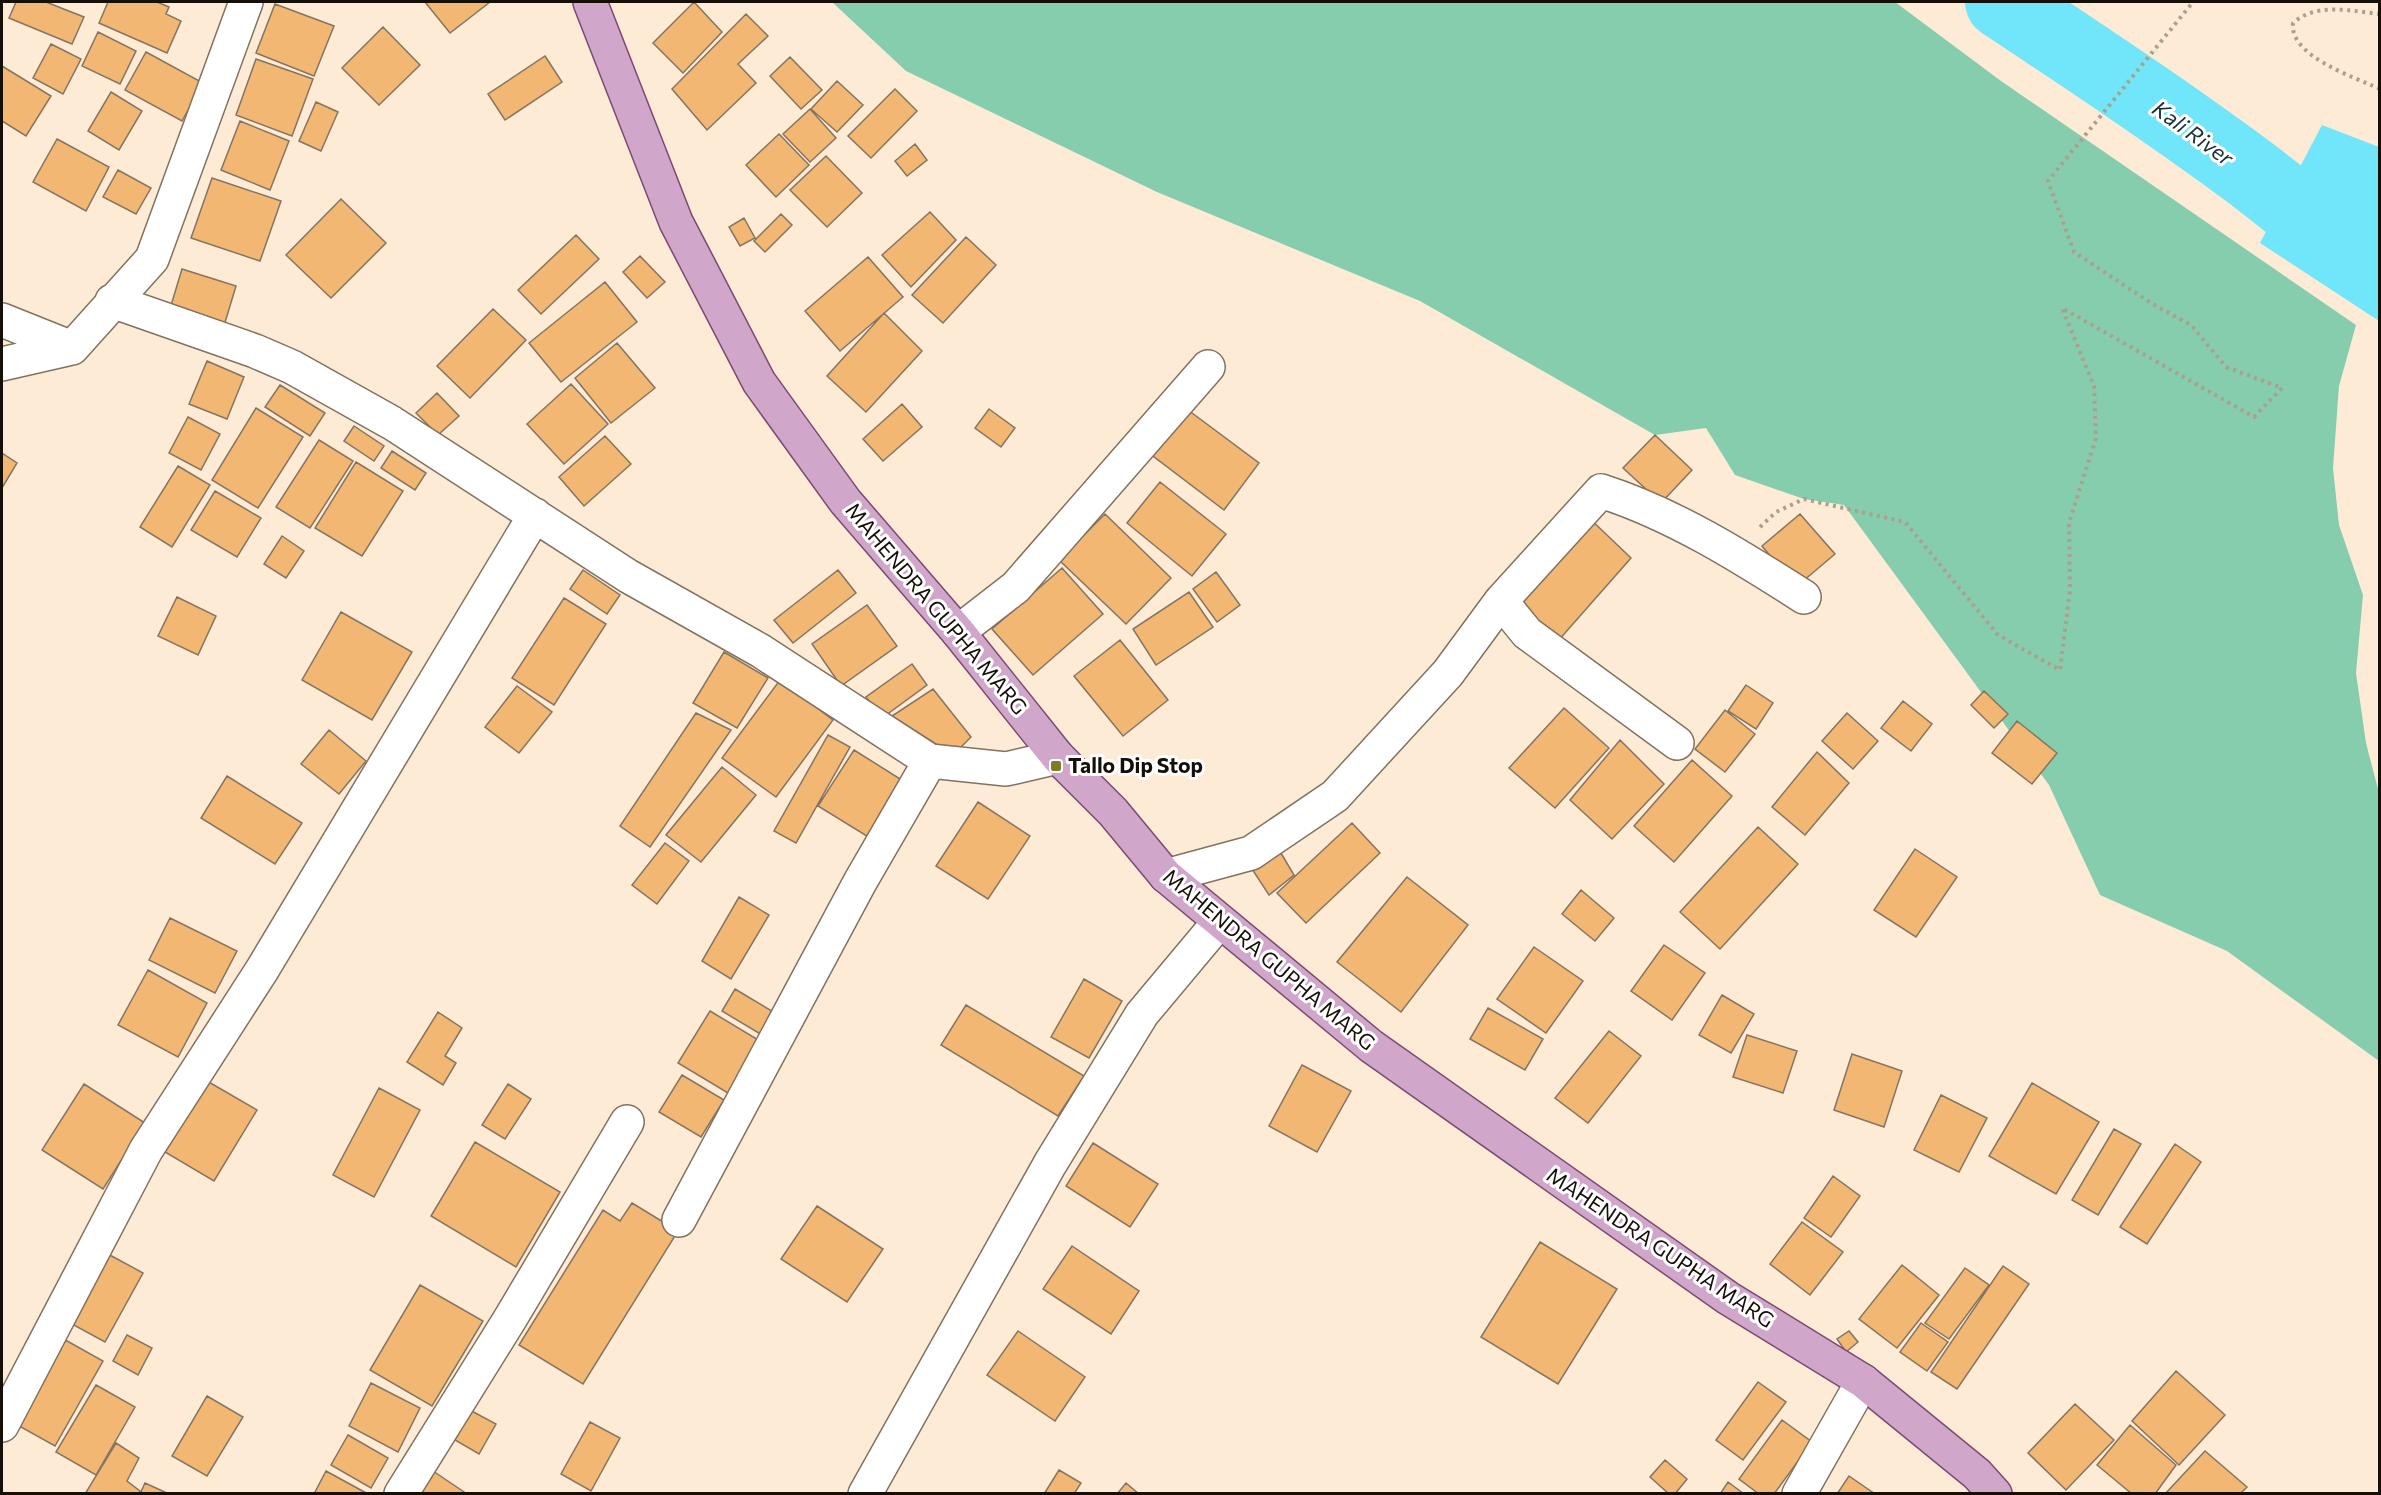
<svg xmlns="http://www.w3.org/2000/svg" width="2381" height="1495" font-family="Commissioner,sans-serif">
<rect width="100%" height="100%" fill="#feebd5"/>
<path fill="#85cdac" d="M832,2H1895L2001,81L2356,325L2339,386L2333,468L2339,525L2363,595L2356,673L2366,743L2379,793V1061L2227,951L2100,895L2049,785L1844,505L1804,499L1735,475L1706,428L1655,435L1420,301L1157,192L906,71Z"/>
<path fill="#71e5f9" d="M2322,125L2379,147V321L2260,243Z"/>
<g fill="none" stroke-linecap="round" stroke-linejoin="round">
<path stroke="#71e5f9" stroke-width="74" d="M2002,2C2085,57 2168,112 2249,172C2293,205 2333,241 2380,270"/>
</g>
<path fill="#f1b773" stroke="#857461" stroke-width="1.5" d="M16,2H46L84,17L72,44L9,18Z
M108,2H157L169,7L166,14L181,21L167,53L99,23Z
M425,2H490L450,33Z
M694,2L722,32L683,73L653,43Z
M275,4L334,26L314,76L256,53Z
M746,14L768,36L738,64L756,83L707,130L672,89Z
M383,27L420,65L379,105L342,68Z
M98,32L136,51L120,84L82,66Z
M51,44L81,59L63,94L33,78Z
M146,52L203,83L182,121L125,90Z
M545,56L562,82L505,120L488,94Z
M790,57L822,90L801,109L770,76Z
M256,59L313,79L292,136L236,115Z
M2,66L51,96L26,136L2,121Z
M837,81L863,105L837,132L811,109Z
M895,89L917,111L871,158L848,136Z
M111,92L142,111L119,150L88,131Z
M316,102L338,112L321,151L299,141Z
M810,109L836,138L810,162L783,134Z
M240,121L289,141L270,190L221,170Z
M779,134L809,165L776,197L746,165Z
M57,139L109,167L86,211L33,182Z
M915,144L927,160L907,176L895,161Z
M826,156L862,193L827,227L790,190Z
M118,170L151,188L136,214L103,197Z
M212,178L281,201L260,261L191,238Z
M341,199L386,243L331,298L286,255Z
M930,212L956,240L911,287L882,255Z
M781,214L792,225L765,252L754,241Z
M744,218L755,238L740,246L729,227Z
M576,235L599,259L541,314L518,290Z
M966,237L996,265L943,323L912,295Z
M640,256L665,282L647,298L623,272Z
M868,257L903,297L840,351L805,311Z
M182,269L236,286L223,329L169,312Z
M605,282L637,322L561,382L529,343Z
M493,309L526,340L470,398L437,366Z
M884,313L922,351L866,412L827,376Z
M617,343L655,388L611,423L575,378Z
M207,361L244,377L227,419L189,404Z
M571,384L608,424L564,464L527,424Z
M280,385L325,413L310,436L265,407Z
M437,393L459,416L438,435L416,413Z
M902,404L922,427L883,461L863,439Z
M1184,407L1259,463L1224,510L1149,453Z
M256,408L303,437L258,508L212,480Z
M989,409L1015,428L1001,447L975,428Z
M188,417L220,434L201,470L169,453Z
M354,426L384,446L374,461L344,441Z
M1655,435L1692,470L1661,503L1623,468Z
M605,436L631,464L584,506L559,477Z
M319,440L353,461L310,528L276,507Z
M392,451L426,473L415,490L381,468Z
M2,453L17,463L2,488Z
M356,462L403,491L362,556L315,528Z
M178,466L210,485L172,547L140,527Z
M1160,482L1226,534L1192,576L1127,523Z
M215,491L261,518L237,557L191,530Z
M1105,514L1171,578L1126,624L1059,560Z
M1800,514L1835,554L1796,587L1762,546Z
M1586,515L1631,558L1558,641L1513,602Z
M282,536L304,551L286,578L264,564Z
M1062,568L1103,614L1033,675L992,629Z
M583,570L620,595L607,614L570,589Z
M838,570L856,593L793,643L774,620Z
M1216,572L1240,605L1217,622L1193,589Z
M1189,592L1213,627L1156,665L1133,629Z
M177,597L216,616L198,655L158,636Z
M564,598L606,624L554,705L512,678Z
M867,605L897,646L841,686L812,644Z
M341,612L412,652L372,720L302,680Z
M1120,640L1168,700L1123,736L1074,676Z
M724,652L768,678L737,728L693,703Z
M912,664L927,685L882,718L866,697Z
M780,680L833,720L776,797L722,758Z
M1746,685L1773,703L1756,729L1728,711Z
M517,686L552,712L519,753L485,727Z
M933,689L971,737L953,755L892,716Z
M1984,691L2008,714L1994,728L1971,705Z
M1903,701L1932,724L1911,751L1881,728Z
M1564,708L1609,748L1555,808L1509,768Z
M1725,710L1755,734L1725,772L1695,749Z
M696,713L731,730L650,847L620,826Z
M1847,713L1878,741L1853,769L1822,741Z
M2017,721L2057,753L2032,784L1992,753Z
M329,730L366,761L339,794L301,764Z
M828,735L850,747L796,843L774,831Z
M1620,740L1664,784L1612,839L1570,800Z
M854,750L905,782L870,838L818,806Z
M1817,752L1849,783L1805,835L1772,807Z
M1692,760L1732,796L1674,862L1634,826Z
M722,767L756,795L701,862L666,835Z
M227,776L302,823L275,864L201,818Z
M978,802L1030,836L988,899L936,866Z
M1352,823L1380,853L1306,923L1277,893Z
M1758,827L1798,864L1720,949L1680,912Z
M665,843L689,861L657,904L632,885Z
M1278,848L1294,875L1269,895L1250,866Z
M1915,849L1957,877L1916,937L1874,910Z
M1407,877L1468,925L1401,1012L1337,962Z
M1581,890L1614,918L1595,941L1562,914Z
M739,897L769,915L731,979L702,961Z
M170,918L237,951L215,993L149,960Z
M1664,945L1705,973L1672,1020L1631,991Z
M1534,947L1583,981L1546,1033L1497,999Z
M148,970L207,1003L178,1057L118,1025Z
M1084,979L1122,1001L1089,1058L1051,1037Z
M735,989L775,1013L762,1035L722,1011Z
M1722,995L1754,1014L1731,1053L1699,1035Z
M966,1005L1084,1076L1058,1116L941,1045Z
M1488,1008L1543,1039L1525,1070L1470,1039Z
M710,1011L760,1041L728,1093L678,1063Z
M438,1012L462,1028L445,1056L456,1063L443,1085L407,1062Z
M1609,1031L1641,1056L1588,1123L1555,1098Z
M1747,1035L1797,1051L1783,1093L1733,1077Z
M1852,1054L1902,1071L1884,1127L1834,1110Z
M1302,1065L1351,1091L1317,1152L1269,1126Z
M682,1075L724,1100L701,1137L659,1112Z
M207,1081L257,1110L214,1181L165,1152Z
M2032,1083L2099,1122L2056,1194L1989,1156Z
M84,1084L145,1123L103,1189L42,1150Z
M508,1084L531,1099L505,1139L482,1125Z
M379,1088L420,1110L374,1197L333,1175Z
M1941,1095L1987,1118L1959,1172L1914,1150Z
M2114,1129L2141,1144L2098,1215L2072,1200Z
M475,1142L560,1192L516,1267L431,1216Z
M1093,1143L1158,1184L1130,1227L1066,1186Z
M2175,1144L2201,1162L2147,1244L2120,1227Z
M1833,1176L1860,1196L1831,1237L1804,1218Z
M632,1203L678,1231L583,1384L519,1345L603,1210L620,1221Z
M817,1206L883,1249L847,1302L781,1259Z
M1802,1222L1843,1252L1810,1295L1770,1264Z
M1540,1242L1617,1289L1558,1384L1481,1337Z
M1072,1246L1139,1291L1111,1334L1043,1289Z
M108,1254L143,1273L105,1342L70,1323Z
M1902,1265L1939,1295L1897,1348L1859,1319Z
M2003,1266L2029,1284L1957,1389L1931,1372Z
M1965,1268L1989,1285L1949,1339L1925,1323Z
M420,1285L483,1321L432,1406L370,1370Z
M1921,1323L1948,1342L1927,1371L1900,1352Z
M1018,1331L1085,1377L1055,1421L987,1375Z
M1849,1331L1858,1342L1846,1352L1837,1339Z
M127,1335L152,1348L138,1375L113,1361Z
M60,1337L103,1361L55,1446L12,1422Z
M2176,1371L2225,1415L2179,1465L2132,1421Z
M1758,1382L1786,1402L1743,1460L1716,1440Z
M371,1383L420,1408L398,1452L349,1426Z
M96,1385L135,1407L96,1475L56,1452Z
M207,1396L243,1417L207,1476L172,1456Z
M2075,1404L2114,1440L2066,1490L2028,1453Z
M466,1408L496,1424L479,1454L450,1437Z
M1782,1420L1812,1442L1774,1494H1759L1739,1479Z
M590,1422L620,1438L591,1491L561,1474Z
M2130,1425L2176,1465L2155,1494H2132L2097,1465Z
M348,1435L388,1458L371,1488L331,1465Z
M116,1443L139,1458L127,1481L140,1491L139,1494H85Z
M2205,1451L2247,1487L2240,1494H2165Z
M1665,1460L1687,1479L1675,1494H1669L1650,1477Z
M1059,1470L1081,1483L1074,1494H1044Z
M326,1471L368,1494H314Z
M433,1471L467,1494H417Z
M1849,1476L1875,1494H1837Z
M1728,1482L1744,1494H1720Z
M145,1483L169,1494H140Z
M1126,1483L1139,1494H1117Z"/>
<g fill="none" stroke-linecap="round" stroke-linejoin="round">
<defs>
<path id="minor" d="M112,301L255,351L292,367L392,423L628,576L761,651L930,761L1006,769L1058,757
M2,320L72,348
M2,364L72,348L152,259L246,2
M1501,601L1601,491C1673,514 1740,556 1804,597
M958,632L1016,587L1208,367
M1166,876L1251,853L1335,796L1448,673L1501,601L1527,633L1677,743
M679,1220L860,882L930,761
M2,1425L146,1150L262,970L535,515
M401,1494L510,1319L627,1122
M865,1494L1050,1164L1142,1014L1219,922
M1799,1494L1863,1381"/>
<path id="major" d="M590,2L676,222L759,382L845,501L958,632L1058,757L1113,812L1166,876L1371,1046L1728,1298L1863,1381L1977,1474L1995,1494"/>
</defs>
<use href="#minor" stroke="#82725f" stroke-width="36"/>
<use href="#major" stroke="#7b4a70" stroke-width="36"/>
<path stroke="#ad9f8e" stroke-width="4" stroke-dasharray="3 4.5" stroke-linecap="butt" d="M2380,14C2350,11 2317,2 2293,23C2289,56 2354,77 2380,89
M1760,527L1776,512L1804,499L1905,522L1998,635L2060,670L2070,590L2069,523L2096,438L2094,386L2062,308L2254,417L2282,388L2226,367L2191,325L2151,303L2074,252L2048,181L2193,2"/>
<use href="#minor" stroke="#fff" stroke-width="33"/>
<use href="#major" stroke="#d1a6cb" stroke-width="33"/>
</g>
<rect fill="#817c22" stroke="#fff" stroke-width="2" x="1050" y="760" width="12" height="12" rx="3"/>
<g text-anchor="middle" stroke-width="6" stroke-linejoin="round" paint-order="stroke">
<g font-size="21" fill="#150f08" stroke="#fff">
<text transform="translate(936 609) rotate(50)" y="7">MAHENDRA GUPHA MARG</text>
<text transform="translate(1269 960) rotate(40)" y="7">MAHENDRA GUPHA MARG</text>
<text transform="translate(1660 1248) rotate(34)" y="7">MAHENDRA GUPHA MARG</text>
</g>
<g font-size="21" font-weight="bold" fill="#150f08" stroke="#fff" text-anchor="start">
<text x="1068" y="773">Tallo Dip Stop</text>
</g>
<g font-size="22" font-style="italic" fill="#1b3134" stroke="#fff">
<text transform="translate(2193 133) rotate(36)" y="8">Kali River</text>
</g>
</g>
<rect width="2381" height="1495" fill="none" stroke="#150f08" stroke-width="6"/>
</svg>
